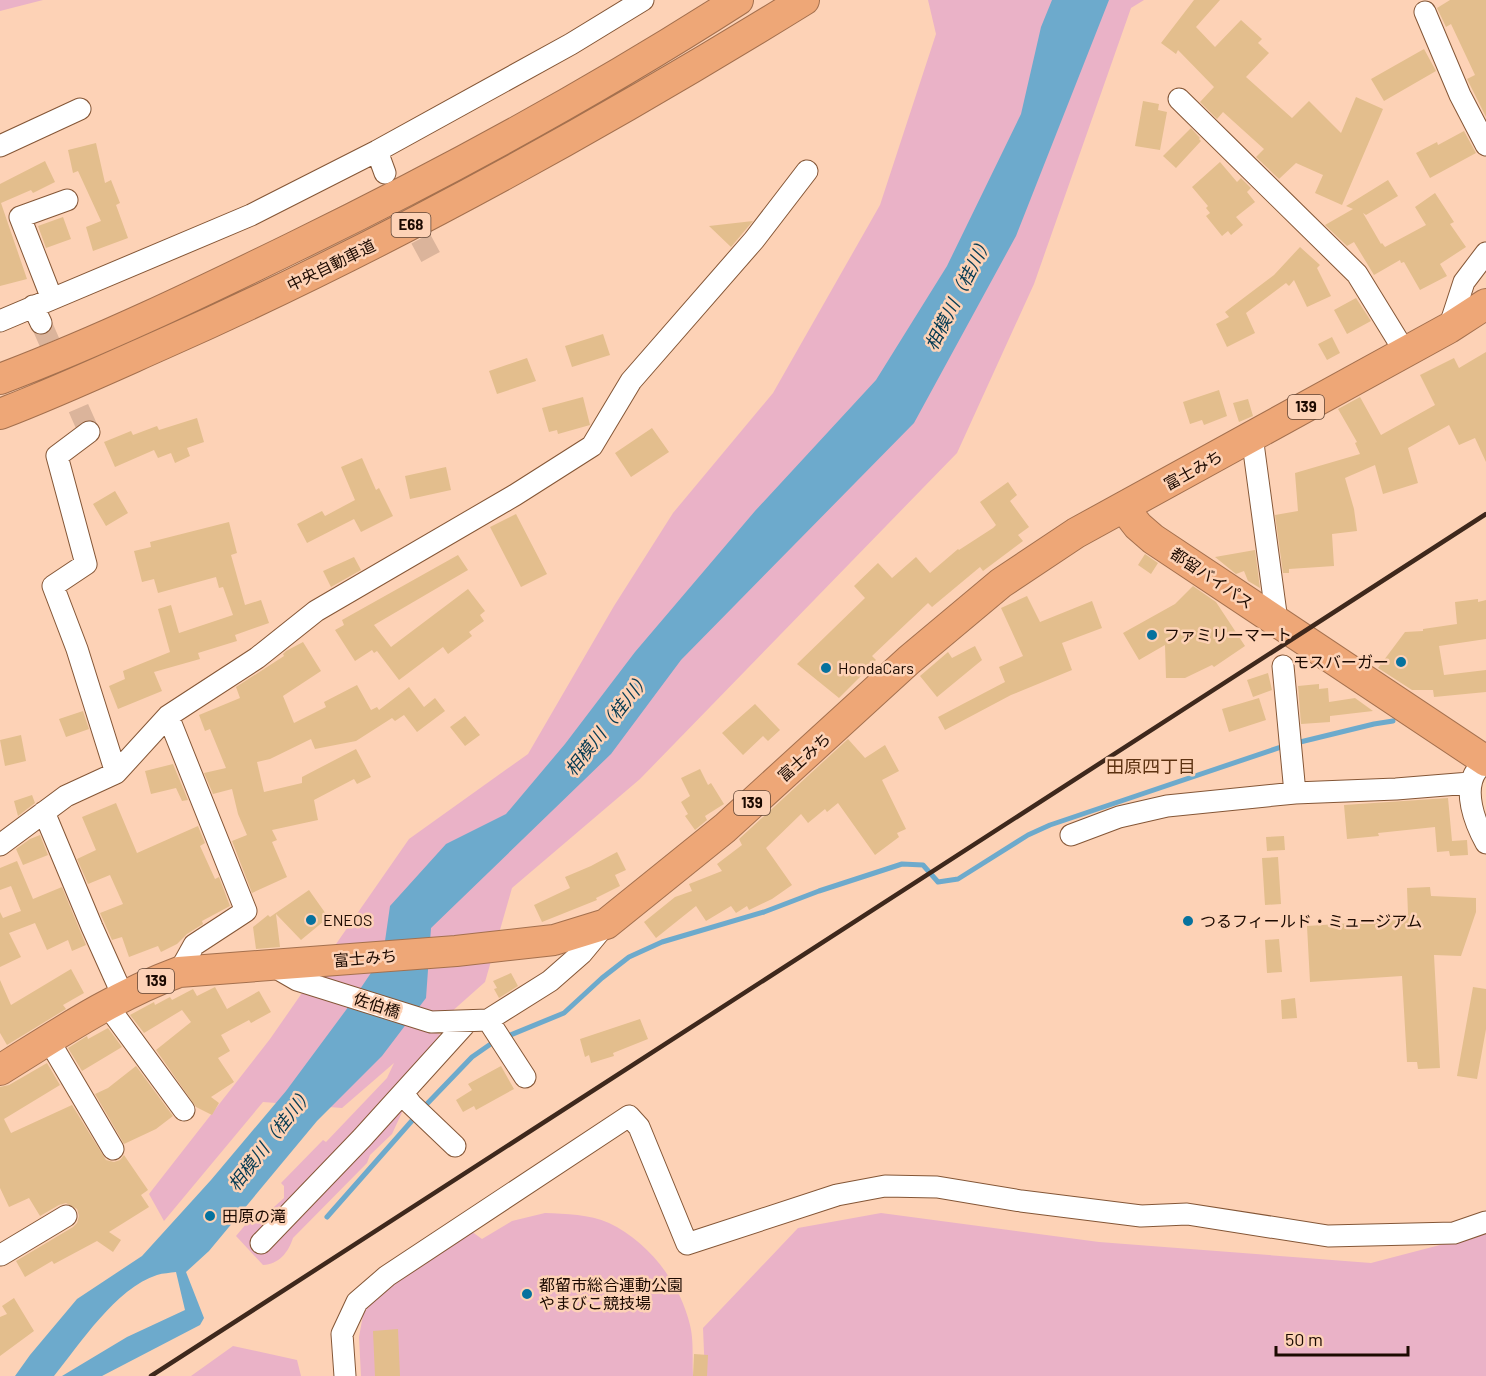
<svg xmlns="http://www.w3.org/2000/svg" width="1486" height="1376" font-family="Barlow,'Noto Sans JP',sans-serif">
<rect width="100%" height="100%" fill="#fdd2b6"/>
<path fill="#eab2c7" d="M0,0H43L0,11Z
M928,0H1144L1131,8L1034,284L957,453L640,779L512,888L485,982L431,1030L460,1045L404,1108L392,1134L370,1155L367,1163L293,1238C288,1253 279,1264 263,1265L236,1236L251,1218L256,1223L284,1198V1186L281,1183L323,1140L326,1142L387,1078L394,1063L342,1108L263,1102L164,1221L149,1194L270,1039L409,839L528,754L614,606L673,513L773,393L880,205L936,34Z
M545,1213C566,1214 589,1214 609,1223C649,1242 680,1283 690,1325C694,1341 692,1360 693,1376H361L359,1337L363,1315L376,1293L471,1231L482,1239L512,1221Z
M881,1213L1099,1242L1371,1263L1486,1233V1376H705L703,1328L798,1228Z
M233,1346L297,1360L301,1376H191Z"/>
<path fill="#6daacc" d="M1052,0H1109L1016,236L914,423L681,660L611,754L431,928L426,998L382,1056L317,1121L209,1251L186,1272L204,1318L200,1325L102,1376H62L127,1337L185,1310L176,1272C170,1273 163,1273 157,1275C116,1288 80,1344 54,1376H15L30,1355L77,1299L142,1256L211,1180L286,1091L346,1010L383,955L390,906L446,844L506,814L565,744L635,652L755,511L876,380L947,266L1021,114L1041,27Z"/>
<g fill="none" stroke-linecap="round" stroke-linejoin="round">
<path stroke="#6daacc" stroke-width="5" d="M1296,743L1374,724L1393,721
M503,1038L564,1013L602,978L629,957L662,942L764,912L819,891L902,864L923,865L938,882L958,879L1028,835L1050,825L1287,745
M423,1108L472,1057L495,1041
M327,1217L417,1115"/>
</g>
<path fill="#e3be8d" d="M1194,0H1220L1196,27L1215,47L1241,20L1262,39L1258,43L1269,53L1246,77L1292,118L1309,101L1341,133L1356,97L1383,109L1342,205L1315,193L1323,175L1296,163L1279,179L1256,157L1264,149L1223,112L1217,119L1200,102L1214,87L1178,50L1176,54L1161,43Z
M1450,0H1486V117L1467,79L1475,75L1451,24L1446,27L1437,8Z
M1424,49L1436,71L1384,101L1371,79Z
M1143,101L1159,104L1158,110L1167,112L1160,150L1135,146Z
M1191,128L1200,138L1199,139L1201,141L1176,168L1163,156Z
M1464,131L1476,153L1430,178L1416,153L1437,142L1438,145Z
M96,143L105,183L111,180L120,203L116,205L128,238L93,251L86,227L101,221L78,171L73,173L68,150Z
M45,161L55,182L33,193L31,190L1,203L27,279L0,286V184Z
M1220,162L1237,182L1241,178L1251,188L1247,192L1255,202L1236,217L1243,225L1231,235L1228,231L1222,236L1206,216L1210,213L1206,208L1208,206L1192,187Z
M1388,180L1398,196L1366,215L1363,213L1381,244L1382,243L1385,247L1426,225L1415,207L1435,193L1454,222L1450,224L1466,247L1440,264L1447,276L1420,290L1404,262L1401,263L1400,260L1374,275L1354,242L1347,246L1325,225L1353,209L1346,206Z
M63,217L71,239L46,248L38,226Z
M753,221L731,247L709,226Z
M1300,247L1320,265L1317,268L1331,296L1307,307L1294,280L1289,286L1286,283L1246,313L1255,333L1227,347L1216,324L1229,317L1225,312L1274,275Z
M1356,298L1371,321L1347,334L1334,310Z
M603,334L610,355L572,367L565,346Z
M1332,337L1340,353L1327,360L1318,344Z
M1486,352V462L1475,438L1459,445L1449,425L1408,448L1418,483L1383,494L1375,465L1345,478L1354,509L1357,531L1332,534L1334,566L1289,569V573H1283L1275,515L1298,511L1295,473L1360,454L1355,443L1357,442L1338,409L1360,397L1381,435L1435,405L1420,375L1454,358L1459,368Z
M527,358L536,381L497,394L489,371Z
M1219,390L1227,416L1204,425L1202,420L1190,424L1183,402Z
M583,397L590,425L558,434L557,430L549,432L542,408Z
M1248,399L1253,416L1239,422L1233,403Z
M197,418L204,442L187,448L190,456L175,463L171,453L158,458L154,450L115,467L104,442L131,431L133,435L157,426L159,430Z
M652,428L669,452L631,477L615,453Z
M362,458L376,490L379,488L393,516L361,532L354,519L307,543L297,524L322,511L325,516L355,500L341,467Z
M446,467L451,490L410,499L405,476Z
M1008,482L1017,495L1010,501L1029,527L1018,535L1023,541L983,571L980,567L932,607L928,603L872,656L876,660L860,675L861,676L839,698L797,664L865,598L854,586L878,563L892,578L916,557L930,573L958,549L959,550L993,528L996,525L980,502Z
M115,491L128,513L106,526L93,504Z
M516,514L547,574L521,587L490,527Z
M229,522L237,553L231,555L245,605L261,600L269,623L235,635L237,641L198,653L200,659L154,672L162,691L118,709L109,686L125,679L123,671L170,652L158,609L171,605L179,633L233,615L223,587L219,588L216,577L158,593L154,579L142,582L134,551L151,547L150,542Z
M1255,550L1260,588L1248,581L1244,571L1236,574L1215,557Z
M1145,554L1158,563L1151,574L1138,565Z
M458,555L468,570L374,625L391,647L468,589L485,611L480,615L484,621L469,632L472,636L448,654L443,647L399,680L377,651L374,653L372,650L355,661L335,630L344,625L342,620Z
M354,557L361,570L331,587L323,571Z
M1193,586L1216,602L1245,646L1214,667L1212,665L1185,678H1166L1165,645L1139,660L1123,633L1175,604Z
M1027,596L1040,622L1092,601L1102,628L1062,643L1072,670L1011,695L945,730L938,717L1005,682L999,667L1023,656L1001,608Z
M1478,599V602L1486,600V639L1439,646L1444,675L1486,670V692L1434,697L1433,690H1412L1378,668L1405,632L1423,631V629L1457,624L1455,602Z
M303,642L321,671L283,696L294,723L326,707L324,702L357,685L371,710L377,707L379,710L409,687L424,707L435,698L445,711L417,732L404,715L395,721L392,718L356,741L315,749L311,739L270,759L257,762L264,792L302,783V777L356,749L371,777L357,784L354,779L314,800L318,820L272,830L277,840L272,842L287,877L252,893L232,841L247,835L238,814L232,789L213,794L204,773L226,768L210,729L205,731L199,715L240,698L236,687L284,656L283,654L286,651Z
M975,646L982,660L937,697L920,676L948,652L952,658Z
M1268,673L1272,690L1253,697L1247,680Z
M1319,684V689L1328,688L1329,702L1355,698L1373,711L1330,716V722L1301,724L1298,686Z
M1259,698L1266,720L1229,732L1222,709Z
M755,704L780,730L768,741L763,736L743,755L722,733Z
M83,711L89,729L66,737L59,719Z
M465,716L480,735L465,746L450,727Z
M21,735L26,761L5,766L0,740Z
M848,739L865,758L885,745L899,771L882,780L906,829L897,833L899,837L875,855L838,803L827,812L825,809L808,823L801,814L766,848L792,885L772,899L749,910L747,906L736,913L731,906L706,921L696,906L656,938L644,922L675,897L692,891L689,884L722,871L717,864L742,845L739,839Z
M173,764L188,800L182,801L176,788L151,794L145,771Z
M700,769L708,785L711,783L724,804L705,816L707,820L695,830L685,816L688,814L681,802L690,796L681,778Z
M32,795L35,803L18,816L14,801Z
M1448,798L1452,841L1467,840L1468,855L1450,856L1449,851L1437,852L1435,827L1378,833L1379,836L1347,839L1344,805Z
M116,803L137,853L198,826L205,843L200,846L215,879L219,877L230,906L202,921L203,924L187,934L177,944L161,952L158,946L129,957L122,937L112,940L100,913L123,904L110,875L88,884L77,859L96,850L82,817Z
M40,835L48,855L23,865L16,849L30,839Z
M1284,836L1285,850L1267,851L1266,837Z
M617,852L626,870L615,875L620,886L596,898L597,900L542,922L534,905L570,888L565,877L591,866Z
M1278,857L1281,904L1265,905L1262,858Z
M17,861L33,899L62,887L86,945L72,951L68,940L47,950L35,923L9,933L21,957L0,967V912L3,918L21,911L11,886L0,890V868Z
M1430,887L1431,896L1476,898V912L1461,956L1434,955L1440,1068L1418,1069L1417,1062H1407L1402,976L1310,982L1307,926L1399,920V915L1408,914L1407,888Z
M309,890L326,914L322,917L324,921L301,940L276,914L280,947L256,949L253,927L268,915L270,917Z
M1279,939L1282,972L1267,973L1265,940Z
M71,969L84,993L63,1005L66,1009L7,1045L0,1033V980L11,1005Z
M511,973L518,986L499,998L494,989L497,988L493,981Z
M215,987L227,1009L259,991L271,1012L251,1023L249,1020L221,1035L230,1051L218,1058L234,1082L211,1097L219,1103L212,1115L196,1107L156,1050L191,1022L182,1010L144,1033L130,1015L154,1002L155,1005L170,997L172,1000L193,989L197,996Z
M1473,987L1486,989V1029L1477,1079L1457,1076Z
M1295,998L1297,1018L1282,1019L1281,1000Z
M640,1019L648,1039L613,1053L614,1056L591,1063L589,1055L585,1057L580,1039Z
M108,1028L122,1047L82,1071L68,1048L87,1036L88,1039Z
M47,1063L60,1085L4,1119L11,1133L72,1105L106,1160L114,1162L120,1160L124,1155L148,1190L141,1195L149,1207L109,1232L121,1240L113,1252L97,1241L54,1264L52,1261L25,1277L16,1261L73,1227L77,1223L79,1216L77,1209L66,1203L59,1205L40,1216L29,1198L9,1207L0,1188V1087L9,1085Z
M136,1066L173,1116L156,1129L124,1144L95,1094L108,1088Z
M501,1066L514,1089L476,1110L474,1106L463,1112L456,1100L472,1090L468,1084Z
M14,1298L34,1331L0,1356V1317L7,1314L2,1306Z
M398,1329L400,1376H375L373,1331Z
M694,1354L708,1355L707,1376H693Z"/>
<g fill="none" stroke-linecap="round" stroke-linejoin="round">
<path stroke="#dbb49b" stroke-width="21" stroke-dasharray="21 10" stroke-linecap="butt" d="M391,184L435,265
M41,323L89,432"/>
<defs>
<path id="minor" d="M1425,12L1460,95L1486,145
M1179,99L1357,274L1405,352
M0,146L80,109
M377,151L385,173
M52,299L20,217L67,200
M33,306L41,323
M0,321L251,215L377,151L571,44L643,0
M1449,328L1464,282L1486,253
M89,432L57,456L86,564L53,586L77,649L116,773
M1252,436L1277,621
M1283,666L1295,793
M168,716L246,911L194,945L179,972
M1477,770C1462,790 1475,823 1486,843
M44,812L92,927L123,996
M1071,835L1119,817L1167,806L1295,793L1396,789L1470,783
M0,845L66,796L116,773L168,716L257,658L316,611L515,495L592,446L631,381L754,240L807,171
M271,965L297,980L431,1022L488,1020L550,981L582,953L606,924
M107,1005L184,1110
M488,1020L525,1077
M48,1039L113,1149
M403,1093L411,1104L455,1146
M261,1243L362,1138L468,1021
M1,1255L66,1216
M345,1376L342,1334L357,1302L387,1276L629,1116L639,1127L687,1244L837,1195L885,1186L937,1187L1021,1201L1141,1216L1187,1214L1328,1236L1454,1233L1486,1222"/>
<path id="highway" d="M0,379C100,341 198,294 294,247C446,173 595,92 738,0
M0,414C55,393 109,368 163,344C386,245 597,128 804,0
M1124,508L1138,526L1153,539L1486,761
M0,1070C58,1034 114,996 179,972L456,951L554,940L606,924L725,828L909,660L1001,583L1076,533L1449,328L1486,304"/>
</defs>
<use href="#minor" stroke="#845636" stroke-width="23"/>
<use href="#highway" stroke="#a4704e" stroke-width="32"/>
<use href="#minor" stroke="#fff" stroke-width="21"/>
<use href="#highway" stroke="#eea777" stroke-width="30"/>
<path stroke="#3e281c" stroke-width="4.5" d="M151,1376L1486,514"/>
</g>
<g fill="#06729e" stroke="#fdd2b6" stroke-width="2">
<circle cx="1152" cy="635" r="6"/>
<circle cx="1401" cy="662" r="6"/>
<circle cx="826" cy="668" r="6"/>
<circle cx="311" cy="920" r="6"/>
<circle cx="1188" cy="921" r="6"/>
<circle cx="210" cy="1216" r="6"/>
<circle cx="527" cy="1294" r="6"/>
</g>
<g text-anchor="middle" stroke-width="5" stroke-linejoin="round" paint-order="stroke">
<g fill="#fdd2b6" stroke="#604637" stroke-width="1.5">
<rect x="391.5" y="213" width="39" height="24" rx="4.5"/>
<rect x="1288" y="395" width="36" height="24" rx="4.5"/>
<rect x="734" y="791" width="36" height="24" rx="4.5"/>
<rect x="138" y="969" width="36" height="24" rx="4.5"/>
</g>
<g font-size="15" font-weight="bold" fill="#1c0a01">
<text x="411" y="230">E68</text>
<text x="1306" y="412">139</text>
<text x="752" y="808">139</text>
<text x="156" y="986">139</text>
</g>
<g font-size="16" fill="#1c0a01" stroke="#fdd2b6">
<text transform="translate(331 265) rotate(-26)" y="6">中央自動車道</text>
<text transform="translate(1193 470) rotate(-29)" y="6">富士みち</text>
<text transform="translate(1212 578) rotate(34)" y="6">都留バイパス</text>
<text transform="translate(804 757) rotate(-42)" y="6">富士みち</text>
<text transform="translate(365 958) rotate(-5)" y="6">富士みち</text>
<text transform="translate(377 1005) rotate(18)" y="6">佐伯橋</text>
</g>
<g font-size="16" fill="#1c0a01" stroke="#fdd2b6" text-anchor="start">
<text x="1164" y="641">ファミリーマート</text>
<text x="1389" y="668" text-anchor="end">モスバーガー</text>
<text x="838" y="674">HondaCars</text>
<text x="323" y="926">ENEOS</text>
<text x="1200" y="927">つるフィールド・ミュージアム</text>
<text x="222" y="1222">田原の滝</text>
<text x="539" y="1291">都留市総合運動公園<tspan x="539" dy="18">やまびこ競技場</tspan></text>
</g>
<g font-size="18" font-style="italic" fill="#053a52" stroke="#fdd2b6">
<text transform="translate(959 293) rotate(-63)" y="6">相模川（桂川）</text>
<text transform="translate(608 724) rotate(-52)" y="6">相模川（桂川）</text>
<text transform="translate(271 1139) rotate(-52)" y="6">相模川（桂川）</text>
</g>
<g font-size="18" fill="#5d3211" stroke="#fdd2b6">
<text x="1151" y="773">田原四丁目</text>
</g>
</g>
<path d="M1276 1346v9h132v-9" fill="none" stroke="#1c0a01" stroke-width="3"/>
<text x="1285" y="1346" font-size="18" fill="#1c0a01" stroke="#fdd2b6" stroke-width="4.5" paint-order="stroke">50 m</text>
</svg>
